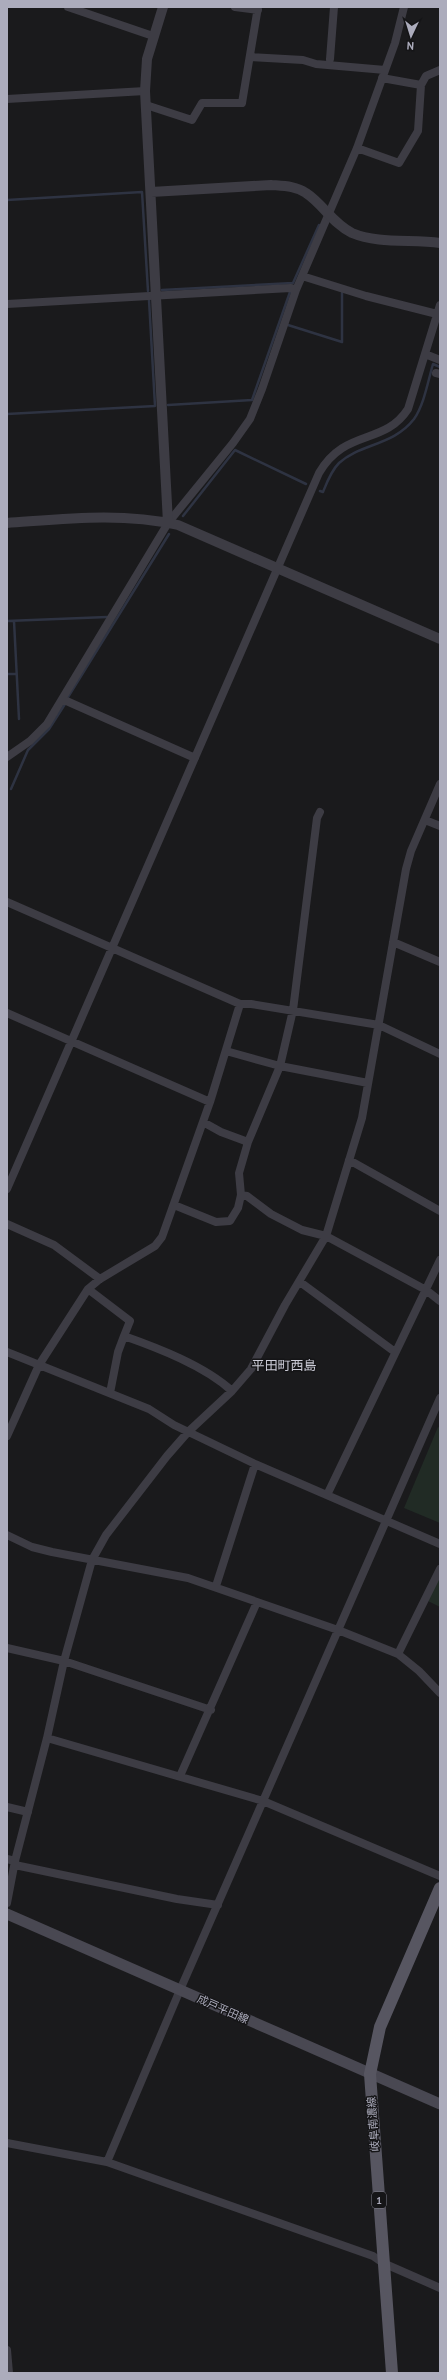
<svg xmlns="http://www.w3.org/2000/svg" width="447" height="2380" font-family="'PT Sans','Noto Sans JP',sans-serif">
<rect width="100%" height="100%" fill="#1a1a1c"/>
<path fill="#212b25" d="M438,1427L440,1428V1523L404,1508Z
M440,1575V1607L428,1601Z"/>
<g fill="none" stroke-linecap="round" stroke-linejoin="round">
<path stroke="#2e3342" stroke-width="2.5" d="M7,200L142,192L148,291
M162,290L293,283L319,225
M288,325L342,342V293
M168,405L252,400L290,292
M7,414L155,406L149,300
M320,491L323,492C327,482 331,471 339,463C361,443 393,446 414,419C424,405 428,381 433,364L440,367
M183,516L235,450L306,484
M7,621L107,617
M14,621L19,719
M7,674H16
M68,697L169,534
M11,789L28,750L49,729L65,704"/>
<path stroke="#3d3c44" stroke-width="8" d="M68,7L153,36
M235,7L258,10
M251,57L303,60L316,64L385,70
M330,59L334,7
M382,78L421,85L426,76L440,70
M7,99L145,91
M146,105L192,120L202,103H242L258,7
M357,148L399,163L418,131L421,85
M302,276L366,296L437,314
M7,304L291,288L296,290
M425,354L440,360
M436,373L440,374
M62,699L195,758
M7,757L30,741L47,724L168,523L233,443L250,419L262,389L296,290L357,148L395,43L404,7
M320,812L317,818L293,1010L280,1066L368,1083
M425,820L440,826
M7,902L240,1004H251L379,1025L440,1054
M393,942L440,962
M7,1013L210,1102
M226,1051L280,1066L248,1142
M349,1160L440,1211
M7,1189L319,473C345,428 384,446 408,409L440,305
M241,1195L247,1196L271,1214L302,1230L326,1236L426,1290L440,1301
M174,1205L216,1222L230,1221L238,1208L241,1195L239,1173L248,1142L221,1132L203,1122
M7,1224L54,1245L100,1279
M300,1282L395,1352
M88,1289L130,1321L124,1336C158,1348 205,1366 232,1391
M7,1352L149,1409L174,1425L255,1464L440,1544
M110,1393L118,1352L124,1336
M7,1436L39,1365L88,1289L100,1279L155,1246L162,1237L210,1102L240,1004
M327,1495L440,1260
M7,1535L32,1547L52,1552L188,1578L338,1630L398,1654L419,1671L440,1693
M216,1586L255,1464
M7,1648L64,1661L211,1710
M398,1654L440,1569
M47,1738L263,1801L440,1876
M180,1776L257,1602
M7,1807L28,1812
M7,1859L15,1861
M15,1865L177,1899L218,1905
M7,1903L15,1861L47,1738L64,1661L92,1560L106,1535L167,1456L188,1432L232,1391L251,1369L285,1305L326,1236L362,1118L406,869L411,851L440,784
M7,2143L107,2162L373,2256L383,2263L440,2288
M107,2162L180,1990L440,1398
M7,2350L9,2373"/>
<path stroke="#3d3c44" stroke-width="10" d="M163,7L147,59L145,91L168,523
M151,192L271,185C283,186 296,186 306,193C323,204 333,224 352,233C378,244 412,239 440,243
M7,523C64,519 121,512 178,525L440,639"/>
<path stroke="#494852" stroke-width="11" d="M7,1914L440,2104"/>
<path stroke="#575661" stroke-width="12" d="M392,2373L370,2074L380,2027L440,1888"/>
</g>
<g text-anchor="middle" stroke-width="3" stroke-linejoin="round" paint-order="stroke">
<rect fill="#151517" stroke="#7f7f8a" stroke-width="1" x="372" y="2192" width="14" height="16" rx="3"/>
<g font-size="10" font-weight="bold" fill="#acacbc">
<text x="379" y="2204">1</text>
</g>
<g font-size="11" fill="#acacbc" stroke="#151517">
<text transform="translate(223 2009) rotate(24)" y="4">成戸平田線</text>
<text transform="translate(373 2124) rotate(-94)" y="4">岐阜南濃線</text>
</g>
<g font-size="13" fill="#cdcdd8" stroke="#151517">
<text x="284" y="1370">平田町西島</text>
</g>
</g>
<rect width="447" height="2380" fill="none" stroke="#acacbc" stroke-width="16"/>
<g transform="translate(411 36) rotate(184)" stroke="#151517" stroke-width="3" paint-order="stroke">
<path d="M0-3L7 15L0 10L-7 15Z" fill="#acacbc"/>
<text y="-6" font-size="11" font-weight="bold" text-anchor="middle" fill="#acacbc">N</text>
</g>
</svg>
